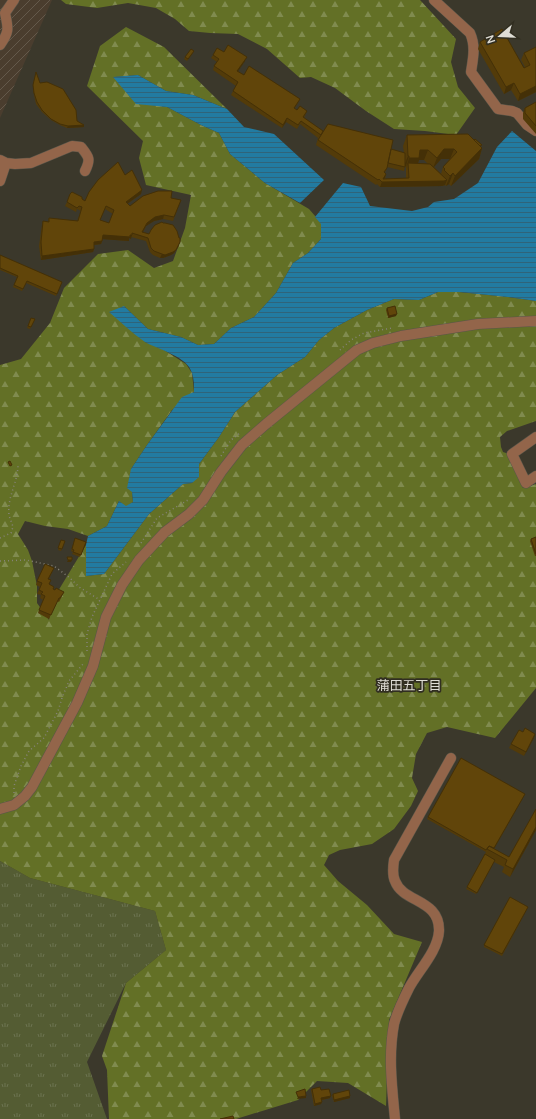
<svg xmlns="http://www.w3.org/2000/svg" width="536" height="1119" font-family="Manrope,'Noto Sans JP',sans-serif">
<defs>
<pattern id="industrial-furrows" width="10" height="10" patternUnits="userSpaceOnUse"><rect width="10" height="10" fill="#4a3d2e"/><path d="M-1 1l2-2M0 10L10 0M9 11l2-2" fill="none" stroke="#64594b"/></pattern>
<pattern id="grass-tufts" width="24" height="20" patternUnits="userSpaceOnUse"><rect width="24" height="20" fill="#545c33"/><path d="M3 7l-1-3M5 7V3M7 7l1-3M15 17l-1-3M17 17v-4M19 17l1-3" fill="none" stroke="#6c7350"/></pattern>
<pattern id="forest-firs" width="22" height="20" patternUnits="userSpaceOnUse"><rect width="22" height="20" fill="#637026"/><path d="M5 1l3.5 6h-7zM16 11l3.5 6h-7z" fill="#808b4f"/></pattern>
<pattern id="water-rules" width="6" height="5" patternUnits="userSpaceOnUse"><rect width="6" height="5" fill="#227ba1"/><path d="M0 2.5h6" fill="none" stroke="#2f647a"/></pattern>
</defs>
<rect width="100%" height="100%" fill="#3b382b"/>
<path fill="url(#industrial-furrows)" d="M0,0H52L0,118Z"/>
<path fill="url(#grass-tufts)" d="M0,861L30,878L155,911L166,950L126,983L87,1062L107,1119H0Z"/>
<path fill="url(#forest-firs)" d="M61,0H420L456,39L451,62L458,87L475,108L456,135L425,131L394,129L366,111L335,88L311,77L300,78L267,49L238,34L210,33L189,31L175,19L156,8L128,3L97,8L66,4Z
M126,27L164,47L227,109L193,95L166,91L138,75L114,77L136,103L167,107L201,125L219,133L230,154L265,183L309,209L322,224L321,239L308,253L293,263L276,293L254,317L231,328L214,344L198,345L181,337L148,329L124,306L145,342L164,350L186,364L192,373L194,392L172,410L147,445L131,469L132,492L133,502L126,507L119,501L107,526L88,536L68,529L45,526L25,521L18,534L28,550L32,561L37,586V603L49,620L52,601L86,545V576L104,574L149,514L183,484L192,483L199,464L219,437L235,412L277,375L305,357L319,340L334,328L367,310L394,299L419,300L438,292H459L508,297L536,301V421L507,431L500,437L501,447L503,452L509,454L523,488L536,484V688L495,738L447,727L427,733L416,754L412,778L418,791L411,806L394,829L372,844L340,850L329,855L324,865L338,881L367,905L394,934L422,942L389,1020L386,1106L348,1083L317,1081L298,1100L236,1119H109L107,1070L102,1056L126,983L166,950L155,911L30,878L0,861V365L21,359L50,323L64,288L98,254L128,250L154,268L173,261L185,228L191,195L146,185L139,158L143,141L87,86L100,46Z"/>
<path fill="url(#water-rules)" d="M138,75L166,91L193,95L227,109L244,127L274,134L324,180L300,203L265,183L230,154L219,133L201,125L167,107L136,104L113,77Z
M512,131L536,151V301L508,297L459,292H438L419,300L394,299L367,310L334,328L319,340L305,357L277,375L235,412L219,437L199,464V477L192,483L183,484L149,514L104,574L86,576V545L88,536L107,526L119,501L126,506L133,502L132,492L127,488L131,469L147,445L182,397L194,392C194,386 194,379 192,373C187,356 159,350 145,342C132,333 121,322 109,312L124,306L148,329L181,337L198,345L214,344L231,328L254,317L276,293L293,263L308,253L321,239V224L315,217L343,183L361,187L370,206L412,211L428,207L434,202L454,199L478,183L497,147Z"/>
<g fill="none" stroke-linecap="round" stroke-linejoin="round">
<defs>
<path id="minor" d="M434,0L470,33C476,46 473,59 471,72L498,109L512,111L517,113L527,125L536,131
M0,45C10,31 8,28 5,13L14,0
M0,160L6,163L15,164L31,163L72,146L81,147C89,157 91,159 85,171
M0,181L6,163
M536,437L512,454L526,483L536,476
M0,809L14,805L25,796L32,787L77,703L93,666L106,617L122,585L139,560L165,532L189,514L203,500L221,472L242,445L266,424L357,350L373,343L401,336L478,324L536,321
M395,1119C392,1087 388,1056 394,1024C396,1016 405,996 409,988C418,971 438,951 439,931C440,899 403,903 395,881C392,875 393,867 394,860L451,758"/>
</defs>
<use href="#minor" stroke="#59564a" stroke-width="11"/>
<path stroke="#868379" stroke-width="1.5" stroke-dasharray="1 3" stroke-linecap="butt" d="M340,350L351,340L364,333L392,328
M221,456L231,440L240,433
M0,538L11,533L13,527C12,523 10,519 9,515C7,497 18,482 18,465
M141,543L157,518L188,500
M0,561L26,560L54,566L70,578L79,587L100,600
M87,651V634L92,617L112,574L126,562
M14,793V786L21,766L29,751L44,738L58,711L62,698L69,681L83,664"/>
<use href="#minor" stroke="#93654a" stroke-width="10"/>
</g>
<path fill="#533b09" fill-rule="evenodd" d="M480,42L524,68L525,67L521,60L524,53L536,47V92L518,101L511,90L504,94L478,49Z
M224,52L245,61L238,71L244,75L300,99L298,103L294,109L297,110L307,111L304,118L323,131L391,151L404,153L403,146L407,135L481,147L482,148L479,159L451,186L449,184L446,186L445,185L442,186L380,187L377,184L376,185L316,145L318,138L300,124L297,129L286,122L282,128L231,95L233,91L236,86L213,70L214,66L217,62L211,58L213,55ZM441,159H450L443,167L441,174L434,167ZM419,160H424L428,164L418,163ZM405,166L406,168V178L385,179L386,174L385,173L387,167L404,171Z
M193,53L187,61L184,59L185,57Z
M36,72L40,83L84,127L67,128L60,125L51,120L42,112L36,104L34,95L33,87Z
M536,102V134L523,119V113L525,108Z
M125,175L141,194L127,204L130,206L171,198L181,200L173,221L163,219L154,221L146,226L143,232L149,234L163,223L179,246L174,253L171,255L163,258H160L153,255L150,252L146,241L131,237V239L129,238V241L103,239L101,244L94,245V249L93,252L41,260L39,246L42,225L43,221L48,222L49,218L77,221L81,211L77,209L76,212L65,206L67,202L82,199L85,201ZM105,209L113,214L109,223L100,220Z
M0,255L62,282L56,296L26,283L22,291L13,287L17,277L0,270Z
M387,308L396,316L388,318L386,310Z
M31,318L35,319L30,329L27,328Z
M536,537V556H535L530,541L531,539Z
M75,538L86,542L80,557L72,554L73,552L71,551Z
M61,540L65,541L61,551L58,550Z
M54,568L49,579V585L53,590L64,592L59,602L57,601L49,619L38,613L43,600L40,598L41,595L37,594L40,587L36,585L37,581Z
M535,734L524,756L509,748L511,744Z
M525,794L494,849L509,857L536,809V830L510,877L502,872L504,867L494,862L476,894L466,889L486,852L427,819L428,817Z
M527,909L502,956L484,947V945Z
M312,1089L321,1090L330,1098L322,1100L321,1104L314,1106L311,1090Z
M333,1094L350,1096V1098L334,1102L332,1096Z"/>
<path fill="#443007" d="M247,57L245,61L236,74L237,71Z
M514,83L511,90L504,94L506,87Z
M536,86V92L518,101L520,94Z
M287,118L286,122L282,128L283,125Z
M84,125V127L67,128L68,126Z
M482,148L479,159L451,186L455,176Z
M444,149H454L450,159H441L433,168L437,158Z
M420,150H428L424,160H419L416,169L408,163L406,168L409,158Z
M408,156H409L406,166H404Z
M453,173L449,184L446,186L450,176Z
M386,174L384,180H447L445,185L442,186L380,187L383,179Z
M142,190L141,194L124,206L126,202Z
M164,215L163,219L154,221L146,226L141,236L147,223L155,217Z
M103,235H132L131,239L129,238V241L101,239Z
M102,241L101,244L93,245L94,242Z
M180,242L174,253L171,255L163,258H160L162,254Z
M94,249L93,252L41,260L42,256Z
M397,314L396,316L388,318L389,316Z
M68,560H72L71,562H67Z
M535,734L534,738L524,756Z
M536,827V830L510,877L513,869Z
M306,1096V1098L297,1099L298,1097Z
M331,1096L330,1098L321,1100V1098Z
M350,1096V1098L334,1102V1100Z
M322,1102L321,1104L314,1106L315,1104Z"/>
<path fill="#61450a" stroke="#443007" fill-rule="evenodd" d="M502,29L524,68L530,65L524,53L536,47V86L520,94L514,83L506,87L480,42Z
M228,45L247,57L237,71L244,75L249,66L300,99L294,108L297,110L300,106L307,111L303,117L323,131L321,135L301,121L298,125L287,118L283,125L233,91L238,82L214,66L219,59L213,55L217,48L224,52Z
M191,49L194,51L188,59L185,57Z
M36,72L40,83L47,82L63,89L76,110L77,121L84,125L68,126L60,124L51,119L42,110L37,102L34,93L33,85Z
M536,102V126L525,113V108Z
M328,124L393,140L387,168L384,172L386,174L383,179L409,178L408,163L430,164L447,180L444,181L382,182L379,179L378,180L318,140Z
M468,134L482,148L455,176L453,173L450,176L444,170L445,169L443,167L457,152L454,149H444L437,158L428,150H420L419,158H409V156H408L407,135Z
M475,139L482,145L480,146L474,140Z
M391,149L405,153V167L388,163Z
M118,162L125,175L132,170L142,190L126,202L130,206L143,196L158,191H172L171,198L181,200L174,217L164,215L155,217L147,223L142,232L149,234L151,230L155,225L162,222L163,223H165L173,225L177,231L179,238H180V242L176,250L173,252L165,255L162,254L154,251L151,248L148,238L132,233V235H130V237L103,235L102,241L94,242V249L42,256L41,242L43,221L49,222V218L78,221L82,207L79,206L77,208L67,202L70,194L72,192L82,197V199L85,201L89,192L98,180ZM106,206L114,210L109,223L100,220Z
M0,255L62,282L57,294L27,281L23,289L14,285L18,276L0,268Z
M395,306L397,314L389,316L387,308Z
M31,318L35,319L31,327L28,326Z
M10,461L12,465L10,466L8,462Z
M536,537V554L531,539Z
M75,538L86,542L81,555L73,552L74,550L72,549Z
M61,540L65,541L62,549L58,548Z
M67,557H72V560H68Z
M45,564L54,568L48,579L51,580L49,584L54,587L53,589L55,590L56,588L64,592L60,598H59L51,615L39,610L45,596L41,594L43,592L39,590L42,583L37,581Z
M525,728L535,734L526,752L511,744L519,730L523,732Z
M461,758L525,794L494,848L489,846L486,850L428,817Z
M536,809V827L513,869L505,865L507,860L487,849L489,846L509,857Z
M485,854L495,860L477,893L467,887Z
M510,897L528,907L502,954L484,945Z
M320,1087L321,1090L329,1089L331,1096L321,1098L322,1102L315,1104L312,1089Z
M305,1089L306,1096L298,1097L296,1092Z
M349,1090L350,1096L334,1100L333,1094Z
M233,1116L234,1119H220Z"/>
<g text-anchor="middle" stroke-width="3.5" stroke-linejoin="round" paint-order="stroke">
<g font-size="13" fill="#dfddd5" stroke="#312e21">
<text x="409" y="690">蒲田五丁目</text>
</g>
</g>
<g transform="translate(500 36) rotate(251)" stroke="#312e21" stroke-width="3" paint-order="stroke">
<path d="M0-3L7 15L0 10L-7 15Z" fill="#dfddd5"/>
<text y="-6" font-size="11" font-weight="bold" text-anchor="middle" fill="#dfddd5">N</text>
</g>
</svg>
